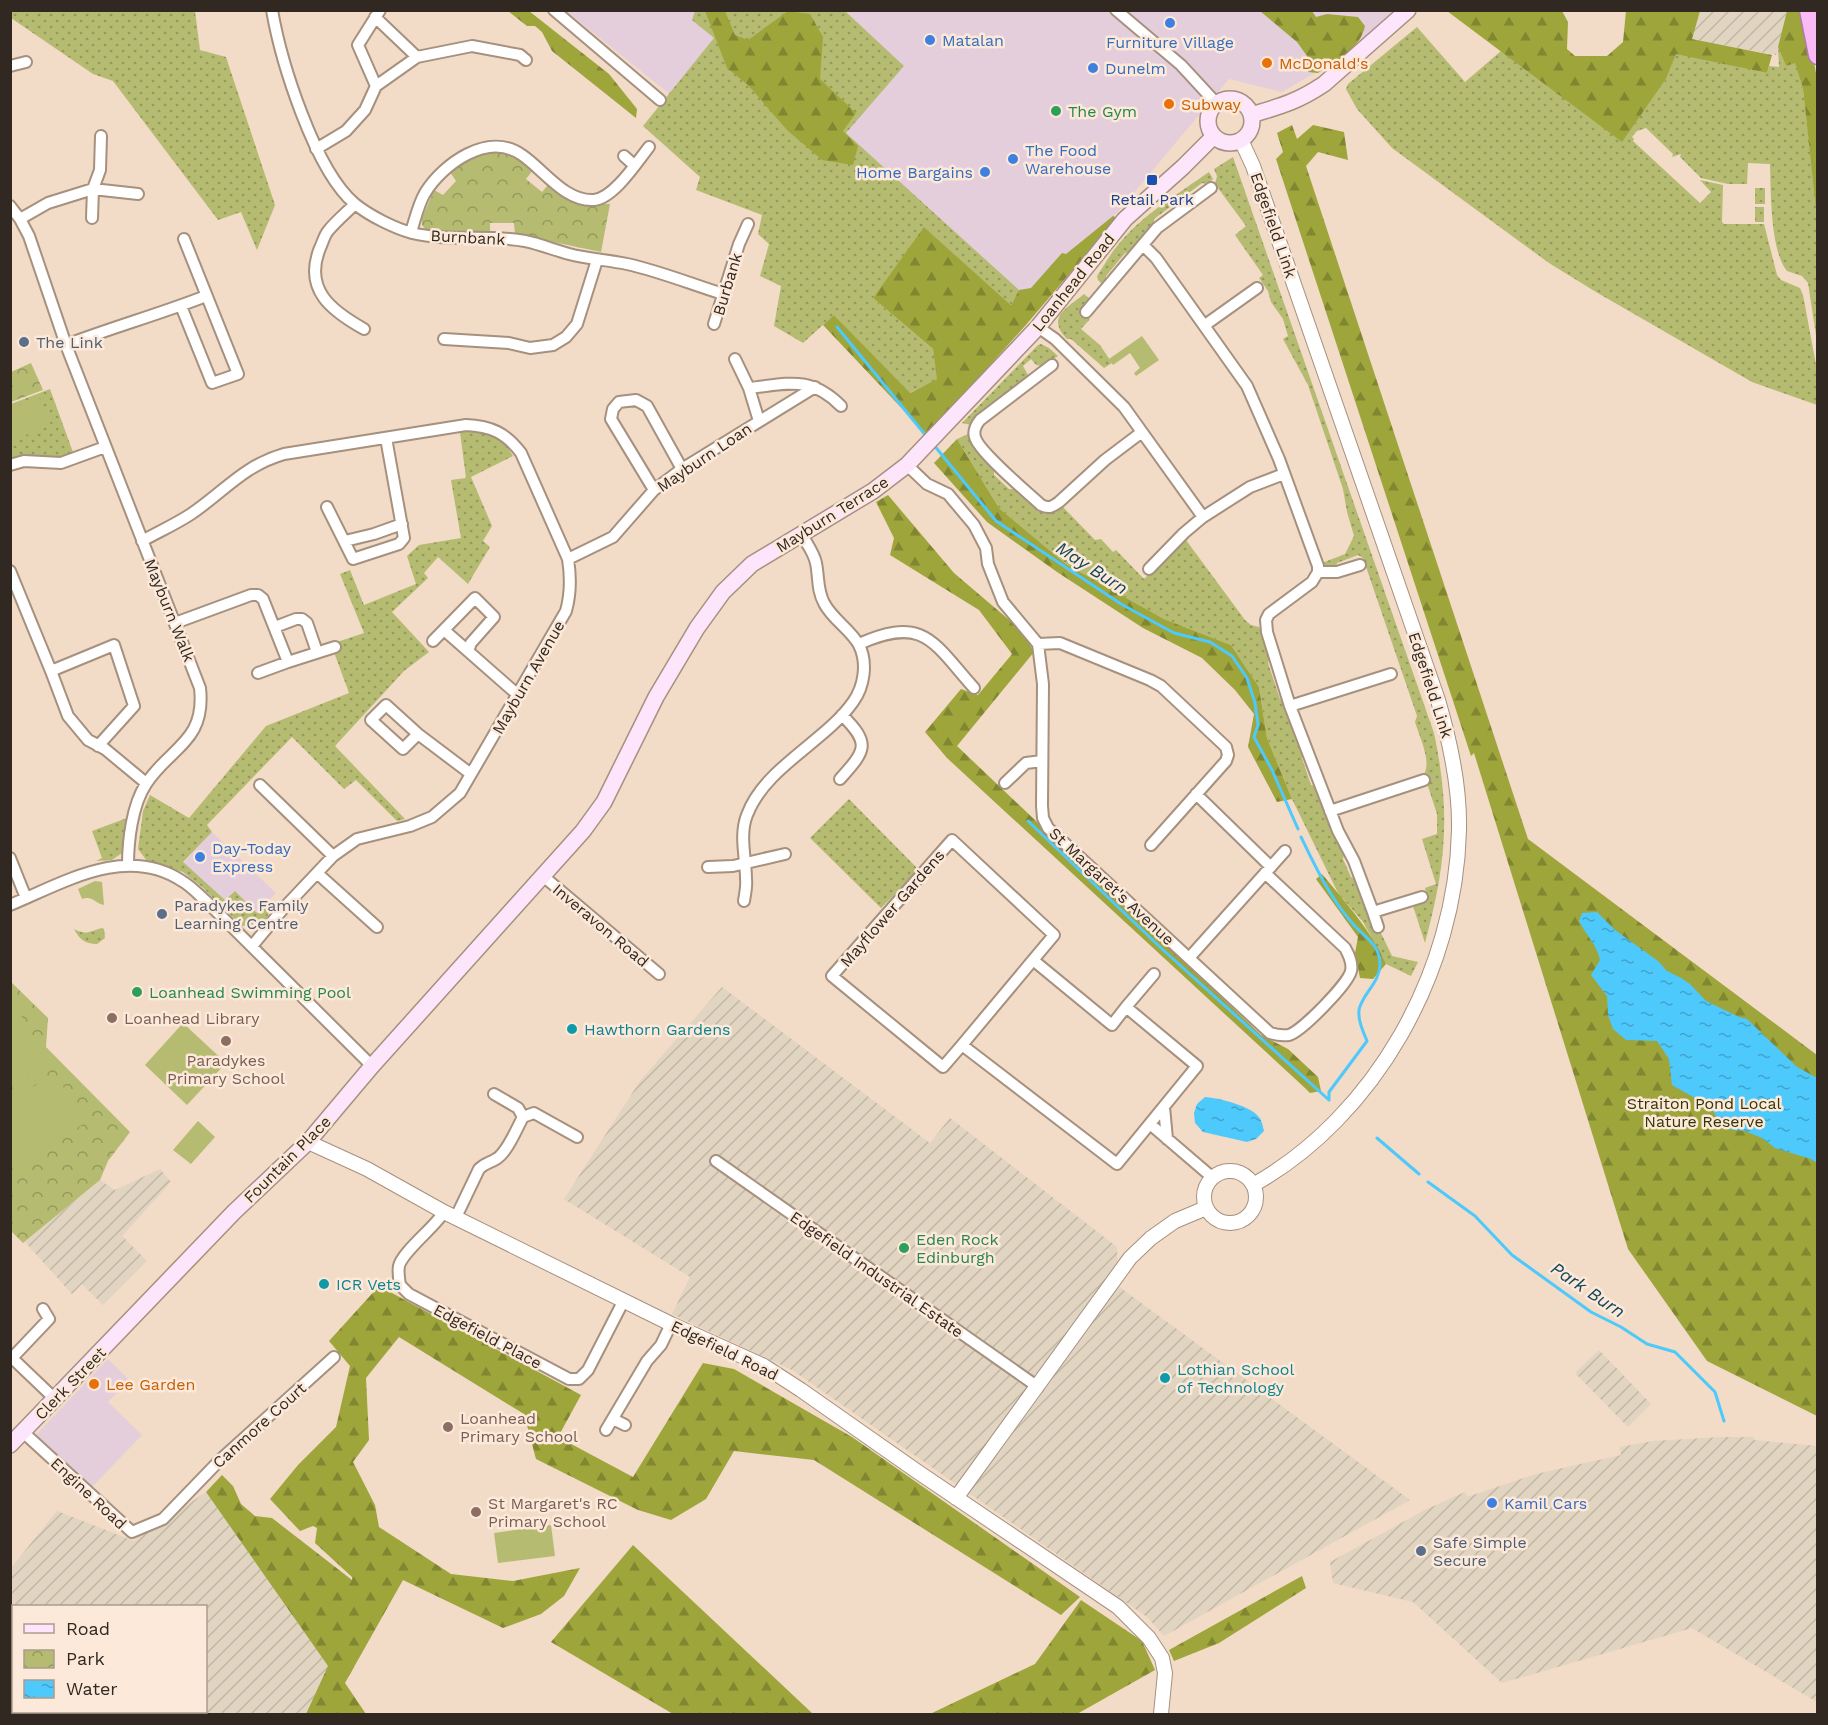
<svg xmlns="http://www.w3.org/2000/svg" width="1828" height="1725" font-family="'Work Sans',sans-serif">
<defs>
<pattern id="industrial-furrows" width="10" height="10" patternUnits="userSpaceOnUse" patternTransform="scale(1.5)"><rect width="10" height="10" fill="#e1d4c0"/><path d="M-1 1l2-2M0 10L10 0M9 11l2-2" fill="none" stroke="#c2b6a5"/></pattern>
<pattern id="grass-dots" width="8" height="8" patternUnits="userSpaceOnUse" patternTransform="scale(1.5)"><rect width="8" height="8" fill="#b5bc71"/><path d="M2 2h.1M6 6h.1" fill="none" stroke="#94995c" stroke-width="1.8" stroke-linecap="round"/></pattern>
<pattern id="forest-firs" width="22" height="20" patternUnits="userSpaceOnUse" patternTransform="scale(1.5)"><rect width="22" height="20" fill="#9da53b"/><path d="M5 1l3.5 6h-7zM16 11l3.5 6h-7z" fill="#818631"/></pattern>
<pattern id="park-crowns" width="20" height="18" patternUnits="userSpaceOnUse" patternTransform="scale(1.5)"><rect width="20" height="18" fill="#b5bc71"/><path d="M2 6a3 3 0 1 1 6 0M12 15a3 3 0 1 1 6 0" fill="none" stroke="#94995c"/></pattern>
<pattern id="water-ripples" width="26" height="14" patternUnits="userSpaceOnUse" patternTransform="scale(1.5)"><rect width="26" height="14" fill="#4ec9fb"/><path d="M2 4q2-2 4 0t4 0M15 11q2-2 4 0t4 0" fill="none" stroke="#41a3cb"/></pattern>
</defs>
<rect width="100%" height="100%" fill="#f2dbc7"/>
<path fill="#e5cedb" d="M566,11H1401L1348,54L1282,92L1229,79L1035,311L672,96Z
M212,832L276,893L257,913L235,891L225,900L183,863Z
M108,1359L129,1380L108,1402L142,1435L92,1487L36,1435Z"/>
<path fill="url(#industrial-furrows)" d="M1700,11H1787L1776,55L1691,39Z
M722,987L930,1143L950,1118L1117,1247L1118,1286L1410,1500L1164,1636L1147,1617L792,1370L672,1314L690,1277L564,1199L640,1081Z
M160,1169L171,1182L122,1236L147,1261L103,1305L82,1284L72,1294L25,1242L100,1180L115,1190Z
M1599,1350L1651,1404L1628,1427L1575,1373Z
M1722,1437H1754V1440L1817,1446V1702L1692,1628L1502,1683L1413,1602L1333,1583L1330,1562L1425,1510L1465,1492L1467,1497L1536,1474L1621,1455L1620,1447L1653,1441Z
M206,1492L328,1666L306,1714H42L38,1712H206V1606H14L13,1693L11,1691V1568L57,1511L134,1541Z"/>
<path fill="url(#grass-dots)" d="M11,10L195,11L200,50L226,57L275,205L257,250L241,212L218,220L113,81L93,74L11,18Z
M695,11H845L904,66L846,133L1019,290L1011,305L925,228L873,298L933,349L938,379L909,393L834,315L803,343L774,326L781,286L760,276L769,244L758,234L762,215L696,190L700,177L643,126L714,38L692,20Z
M1417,27L1465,82L1501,51L1622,141L1666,79L1676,53L1767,73L1769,66L1779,67L1778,47L1786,66L1795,62L1803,89L1818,217L1817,342L1808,283L1802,276L1787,271C1770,250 1771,191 1770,164L1748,163L1747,184H1728L1701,178L1680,157L1681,154L1672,157L1673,154L1646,128L1637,131L1632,137L1634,139L1633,141L1700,203L1711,192L1700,180L1723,185L1722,222L1724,224H1764L1777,275L1781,280L1800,288L1803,295L1817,370V405L1752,382L1596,292L1549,263L1392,148L1357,109L1346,89L1348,84Z
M1233,157L1434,733C1451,813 1446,865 1425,943L1413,906L1428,901L1425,888L1436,884L1422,839L1437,834V814L1424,774C1432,761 1419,736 1415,722L1417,716L1363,558L1358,555L1337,563L1336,567L1326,566L1322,563L1345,554L1354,536L1347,512L1343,489L1308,385L1283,339L1288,336L1283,319L1271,302L1268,291L1259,278L1263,275L1235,235L1246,226L1215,184L1217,176L1214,169Z
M1209,172L1213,179L1207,184L1202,183L1154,219V224L1141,237L1129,252L1125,253L1106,276V281L1103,285L1098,280L1097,276C1104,266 1110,254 1118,245C1142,215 1178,194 1209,172Z
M1755,188H1765V204H1755Z
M1755,207H1764V222H1755Z
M1084,294L1090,299L1080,311L1090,319L1081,329L1100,345L1112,363L1104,368L1071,339H1067C1046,317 1066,309 1084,294Z
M1041,344L1049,348L1058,356L1042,366L1036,365L1031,359L1023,366L1028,375L1026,379L975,419L971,425L962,423L1038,345Z
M50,389L74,455L61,459L11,461V404Z
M472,431C492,431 503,439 513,456L471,477L492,526L483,541L490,547L468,584L438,557L424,573L428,578L392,612L429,652L404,671L335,746L405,819L397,821L356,780L344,789L292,737L207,825L212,832L183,862L225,900L235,891L257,913L265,905L269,911C267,925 254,924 242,926L202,887L183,872L147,861L138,849L143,811L150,795L189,818L266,726L349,693L331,644L364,633L340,574L350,570L364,605L416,584L407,556L419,545L461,538L451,480L466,478L460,432Z
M968,434L973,448L994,468V475L1009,489H1016L1039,512L1052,513L1063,507L1095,540L1101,539L1113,552L1116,550L1144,579L1150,573L1152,575L1186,540L1245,620L1251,625L1259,627L1270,658L1268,663L1280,699L1284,701L1303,751L1302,758L1311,785L1316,786L1328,821L1344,853L1343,859L1351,877L1356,879L1364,897L1373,929L1381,933L1392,956L1418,962L1411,976L1386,964L1363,922L1338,893L1292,799L1267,738L1259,687L1231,645L1164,619L1066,564L999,508L957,439Z
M849,799L919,870L881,908L810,838Z
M127,818L122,853L112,860L96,861L102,858L92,831Z
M102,928L104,929L105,938L97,944C85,944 79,939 74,929C87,936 90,931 102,928Z"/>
<path fill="url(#forest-firs)" d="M508,11H529L609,74L637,109L636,118L552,51L542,32L535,26H527Z
M705,11H725L735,35L748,40L788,11L810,14L823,37L820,79L856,113L843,131L858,146L853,165L822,160L787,130L748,85L727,68Z
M1260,11H1312L1316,17L1327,14L1358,17L1365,26C1361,48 1336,61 1318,73L1308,72L1307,56L1297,42Z
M1447,11H1562L1568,22L1567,49L1575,56H1607L1623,42L1626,11H1700L1692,39L1772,55L1767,73L1676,54L1666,79L1622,142Z
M1787,11H1805L1817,79V217L1803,89L1795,63L1786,66L1778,47Z
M1292,125L1297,139L1313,125L1344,132L1348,160L1318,152L1306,166L1528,839L1817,1055V1416L1707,1361L1628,1249L1474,753L1471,756L1276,159L1283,152L1277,133Z
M1113,216L1117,218L1025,326L927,435L823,325L834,315L910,393L937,379L933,349L873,298L924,227L1011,305L1019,290L1031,288L1062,253L1066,254Z
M957,439L999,508L1066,564L1164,619L1231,645L1259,687L1267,738L1292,799L1277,802L1248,747L1254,714L1235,690L1202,658L1143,628L1057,572L987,522L934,463Z
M888,495L954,573L1022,631L1034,652L957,746L1261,1035L1288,1049L1318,1077L1321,1091L1310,1093L1305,1088L947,758L925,732L961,689L978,695L1012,654L979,610L890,555L894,538L876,502Z
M1322,874C1346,903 1370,929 1386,964L1373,979L1360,978L1355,953L1358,937L1316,879Z
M379,1286L581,1395L558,1437L633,1477L703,1363L734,1369L852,1437L1080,1597L1061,1615L814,1460L734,1451L706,1499L671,1520L638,1510L536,1459L524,1414L399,1337L366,1378L369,1440L353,1462L375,1505L379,1527L451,1574L513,1581L580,1568L564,1596L541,1614L503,1628L403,1580L345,1683L366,1714H306L328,1666L206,1492L222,1475L233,1486L241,1504L255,1516L272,1518L352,1580V1577L315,1543L317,1528L313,1526L300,1531L270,1499L298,1465L336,1427L350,1366L329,1341Z
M633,1545L813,1714H673L551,1642Z
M1302,1576L1306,1588L1219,1643L1174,1661L1169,1650Z
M1081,1600L1142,1641L1155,1670L1077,1714H930L1035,1664Z"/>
<path fill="url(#park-crowns)" d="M496,152L518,158L533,170L526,179L542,192L548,185L575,203L610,204L601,252L515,234L514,223H490V233H448L426,230L422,225V218L434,190L443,195L456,181L450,172L475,156Z
M31,363L43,390L11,402V372Z
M10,981L48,1018L46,1047L130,1132L108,1161L100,1180L23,1243L10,1230Z"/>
<path fill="#b5bc71" d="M1142,336L1159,360L1136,376L1134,373L1140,368L1130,353L1113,365L1109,359Z
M39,397L51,425L11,441V408Z
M95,881L102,882L104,905C94,903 93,895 82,899L78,889Z
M11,999L49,1062L11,1085H10Z
M183,1023L226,1063L187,1105L145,1065Z
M55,1073L85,1123L12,1167L10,1163L11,1100Z
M198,1121L215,1137L191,1164L173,1150Z
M551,1525L555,1556L498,1563L494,1533Z"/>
<path fill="url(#water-ripples)" d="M1597,912L1615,930L1658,961L1667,971L1681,978L1690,984L1706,1001L1739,1017L1747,1019L1797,1067L1817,1078V1163L1811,1159L1775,1148L1762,1138L1745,1131L1726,1129L1709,1106L1672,1085L1669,1059L1657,1041L1626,1040L1613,1029L1608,1015L1607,996L1591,975L1600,960C1597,945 1586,935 1579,921L1582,913Z
M1205,1097C1219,1098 1246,1105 1256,1114C1262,1119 1262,1124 1264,1131L1256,1139L1247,1142L1203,1132L1195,1123L1194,1113L1197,1104Z"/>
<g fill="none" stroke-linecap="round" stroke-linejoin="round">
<path stroke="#4ec9fb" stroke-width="3" d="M837,327L927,437
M933,444L996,521L1121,604L1174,633L1210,642L1232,656L1247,678L1255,703L1258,725L1254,737L1272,770L1298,829
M1028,821L1161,948L1329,1100
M1301,837C1316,868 1330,898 1353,924C1364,937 1380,944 1380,964C1380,983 1362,994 1359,1010C1358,1021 1363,1031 1367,1041L1329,1092V1100
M1377,1138L1419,1174
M1428,1182L1475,1216L1512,1255L1591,1312L1621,1327L1647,1344L1675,1352L1715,1392L1724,1421"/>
<defs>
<path id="minor" d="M272,10C281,62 315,171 355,204C370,216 394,228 412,233C450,242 488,234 525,241C540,244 554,250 569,254C588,259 608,260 627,264C659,271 691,284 723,294
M554,10L660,100
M1116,10L1181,65L1217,104
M375,17L417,57
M10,66L26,62
M376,86L417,57L472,46L520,55L526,60
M316,149L346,131L365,110L376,86L358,45L380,10
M624,156L634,165
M355,204C346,213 336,221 328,231C324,236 323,242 320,248C303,290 332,311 364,329
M10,206L20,219L29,236L66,345L200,688C206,742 170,747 146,784C132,805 128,841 128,865
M92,218L93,189L100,170L101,136
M20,219L48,203L93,189L138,194
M411,232C415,220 418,205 425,193C443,164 488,131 522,155C544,170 565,202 594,200C614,198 637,162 649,147
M1143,245L1156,258L1247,386L1279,459L1318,566V572
M181,306L212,383L238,374L184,239
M1086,312L1157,228L1211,188
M714,324L739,244L748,224
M1205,325L1257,288
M1038,327L1055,339L1124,407L1203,517L1250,487L1284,474
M444,339L509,343L530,348L553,345L566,337L577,324L597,260
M66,345C113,327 160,314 206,296
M735,359L749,388
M1052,365L980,420C976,425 973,431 975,437C978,451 1028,493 1041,505C1049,509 1052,507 1059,502L1105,460L1142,432
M759,421L749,388C788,384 810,375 841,406
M10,465L24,461L61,463L105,447
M907,465L927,484L948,494L974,525L986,548L988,564L1003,602L1038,644L1043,684L1042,806L1043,818L1048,828L1270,1033C1276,1035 1282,1036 1289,1035C1302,1031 1348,984 1351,971C1353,963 1349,955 1345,948L1265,873
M654,490L611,419L613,409L619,402L636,400L647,406L682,469
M327,507L353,559L399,544L404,538L386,438
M142,541C158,532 176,524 191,514C225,491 243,466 284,454L466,425C491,426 506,433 521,453L568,559C571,578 571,593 566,611L460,793L432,817L410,826L357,839L333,856L282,910L252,946
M345,541L374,534L402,524
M568,559L613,537L654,490L682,469L815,387
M1149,569L1184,533L1203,517
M10,571L51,671L114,645L134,706L98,746
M1318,572L1312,582L1269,614L1266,620L1267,632L1290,706L1338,831L1354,861L1373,912L1422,897
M1318,572H1337L1360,565
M175,623L251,595H258L263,599L288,662L335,647
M275,627L296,619H302L307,623L317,652
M444,630L518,695
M433,641L475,598L494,617L471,643L468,651
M859,644C924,615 933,642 974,688
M1038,644L1060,643L1150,680L1161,686L1226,747L1228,755L1226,761L1151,845
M51,671L68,716L88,740L105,749L146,783
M258,673L288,662
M386,705L418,734L403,749L371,720Z
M1290,706L1391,674
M418,734L471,774
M840,779C866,750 871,744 842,715
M1005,783L1026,763L1042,761
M260,785L333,856
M1196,794L1271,867
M1330,811L1424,780
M952,840L1054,935L1033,960L1112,1025L1126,1007L1197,1066L1117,1164L962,1045L943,1067L832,976Z
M10,858L26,898
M708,867L733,866L785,854
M317,873L377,927
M543,876L659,974
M744,901C745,894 747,886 746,879C746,858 739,835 747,815C765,767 825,742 853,702C864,687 868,663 859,645C851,630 832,619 824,603C817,590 819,578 816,563C814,553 807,544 802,535
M10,905C63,883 126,844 182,881C191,886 199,895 207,902L372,1066
M1373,912L1378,927
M1189,958L1285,851
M1126,1007L1154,974
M962,1045L1033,960
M494,1094L518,1108L523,1117L534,1113L577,1137
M1164,1107L1167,1139
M1150,1124L1213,1178
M716,1161L1038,1387
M444,1212C435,1227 402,1252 399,1266C398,1271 399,1279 400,1285L409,1294L569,1379H579L588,1370L624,1300
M456,1217L479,1169C485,1163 490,1163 496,1159C507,1153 517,1128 523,1117
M10,1356L55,1399
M12,1358L49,1319L43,1309
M613,1419L625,1425
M606,1430L647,1361L661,1345L671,1324
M23,1432L132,1532L163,1519L219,1461L334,1357"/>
<path id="tertiary" d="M1241,140L1253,166L1438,700C1450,742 1460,786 1459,830C1456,971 1376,1116 1253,1185
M308,1142L367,1169L444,1212L671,1324L764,1366L801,1390L918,1472L1118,1607L1149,1638L1162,1658L1165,1673L1161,1714
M1204 1197a26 26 0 1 1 52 0a26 26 0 1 1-52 0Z
M956,1498L1130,1258L1151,1238L1175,1221L1206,1208"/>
<path id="secondary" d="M1208 121a22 22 0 1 1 44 0a22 22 0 1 1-44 0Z
M1251,115C1281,106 1297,102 1324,84L1408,10
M10,1445L234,1212L308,1142L372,1066L583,831L604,802L656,697L697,628L723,592L752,564L873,491L907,465L1038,327L1125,219L1183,167L1214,136"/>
<path id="trunk" d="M1809,10L1818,55"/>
</defs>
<use href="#minor" stroke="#a6907e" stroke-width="14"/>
<use href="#tertiary" stroke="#a6907e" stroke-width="16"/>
<use href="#secondary" stroke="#a6907e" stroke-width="18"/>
<use href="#trunk" stroke="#b27baa" stroke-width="21"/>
<use href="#minor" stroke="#fff" stroke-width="10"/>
<use href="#tertiary" stroke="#fff" stroke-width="14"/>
<use href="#secondary" stroke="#fde5fc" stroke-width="15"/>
<use href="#trunk" stroke="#fabaf6" stroke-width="18"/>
</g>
<g fill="#3f7fe0" stroke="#fce9d9" stroke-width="2">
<circle cx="1170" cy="23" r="6"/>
<circle cx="930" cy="40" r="6"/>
<circle cx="1093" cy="68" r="6"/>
<circle cx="1013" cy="159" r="6"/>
<circle cx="985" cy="172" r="6"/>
<circle cx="200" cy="857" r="6"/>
<circle cx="1492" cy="1503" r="6"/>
</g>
<g fill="#e8710a" stroke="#fce9d9" stroke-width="2">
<circle cx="1267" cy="63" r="6"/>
<circle cx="1169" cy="104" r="6"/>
<circle cx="94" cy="1384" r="6"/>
</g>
<g fill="#2e9e5b" stroke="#fce9d9" stroke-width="2">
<circle cx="1056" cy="111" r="6"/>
<circle cx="137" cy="992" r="6"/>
<circle cx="904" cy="1248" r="6"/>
</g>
<rect fill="#1a4fb4" stroke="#fce9d9" stroke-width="2" x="1146" y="174" width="12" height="12" rx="3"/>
<g fill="#5c6f8a" stroke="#fce9d9" stroke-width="2">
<circle cx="24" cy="342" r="6"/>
<circle cx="162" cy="914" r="6"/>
<circle cx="1421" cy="1551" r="6"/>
</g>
<g fill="#8d6e63" stroke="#fce9d9" stroke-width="2">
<circle cx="112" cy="1018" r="6"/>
<circle cx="226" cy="1041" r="6"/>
<circle cx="448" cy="1427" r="6"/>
<circle cx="476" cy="1512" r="6"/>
</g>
<g fill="#0f9aa8" stroke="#fce9d9" stroke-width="2">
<circle cx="572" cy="1029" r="6"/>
<circle cx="324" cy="1284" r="6"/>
<circle cx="1165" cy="1378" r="6"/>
</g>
<g text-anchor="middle" stroke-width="5" stroke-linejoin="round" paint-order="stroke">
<g font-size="16" fill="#366cbe" stroke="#fce9d9" text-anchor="start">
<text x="942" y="46">Matalan</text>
<text x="1170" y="48" text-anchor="middle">Furniture Village</text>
<text x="1105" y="74">Dunelm</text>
<text x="1025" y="156">The Food<tspan x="1025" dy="18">Warehouse</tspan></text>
<text x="973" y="178" text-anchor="end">Home Bargains</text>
<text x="212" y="854">Day-Today<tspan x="212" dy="18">Express</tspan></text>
<text x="1504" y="1509">Kamil Cars</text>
</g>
<g font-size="16" fill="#c56008" stroke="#fce9d9" text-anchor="start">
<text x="1279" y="69">McDonald's</text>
<text x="1181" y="110">Subway</text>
<text x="106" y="1390">Lee Garden</text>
</g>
<g font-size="16" fill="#27864d" stroke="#fce9d9" text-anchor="start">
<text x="1068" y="117">The Gym</text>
<text x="149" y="998">Loanhead Swimming Pool</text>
<text x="916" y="1245">Eden Rock<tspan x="916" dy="18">Edinburgh</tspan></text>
</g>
<g font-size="16" fill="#164399" stroke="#fce9d9">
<text x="1152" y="205">Retail Park</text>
</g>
<g font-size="16" fill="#312821" stroke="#fce9d9">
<text transform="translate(1274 225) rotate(71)" y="6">Edgefield Link</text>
<text transform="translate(468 237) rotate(3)" y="6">Burnbank</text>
<text transform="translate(1073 282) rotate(-51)" y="6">Loanhead Road</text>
<text transform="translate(727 284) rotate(-73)" y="6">Burbank</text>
<text transform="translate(704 457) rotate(-34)" y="6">Mayburn Loan</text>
<text transform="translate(832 514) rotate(-32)" y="6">Mayburn Terrace</text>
<text transform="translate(170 610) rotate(68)" y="6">Mayburn Walk</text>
<text transform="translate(528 677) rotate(-60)" y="6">Mayburn Avenue</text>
<text transform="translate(1431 685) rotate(72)" y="6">Edgefield Link</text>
<text transform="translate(1112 886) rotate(43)" y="6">St Margaret's Avenue</text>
<text transform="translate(892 908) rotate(-49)" y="6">Mayflower Gardens</text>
<text transform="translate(601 925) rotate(40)" y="6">Inveravon Road</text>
<text transform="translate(287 1159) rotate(-45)" y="6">Fountain Place</text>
<text transform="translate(877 1274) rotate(35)" y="6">Edgefield Industrial Estate</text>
<text transform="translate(488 1336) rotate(28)" y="6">Edgefield Place</text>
<text transform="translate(725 1350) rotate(26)" y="6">Edgefield Road</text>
<text transform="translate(70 1383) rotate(-46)" y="6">Clerk Street</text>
<text transform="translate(259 1425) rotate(-42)" y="6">Canmore Court</text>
<text transform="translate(89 1493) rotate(43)" y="6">Engine Road</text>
</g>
<g font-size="16" fill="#4e5e75" stroke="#fce9d9" text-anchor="start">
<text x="36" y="348">The Link</text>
<text x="174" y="911">Paradykes Family<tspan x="174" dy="18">Learning Centre</tspan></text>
<text x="1433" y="1548">Safe Simple<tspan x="1433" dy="18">Secure</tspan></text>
</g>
<g font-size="16" fill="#785e54" stroke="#fce9d9" text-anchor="start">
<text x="124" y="1024">Loanhead Library</text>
<text x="226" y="1066" text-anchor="middle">Paradykes<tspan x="226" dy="18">Primary School</tspan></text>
<text x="460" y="1424">Loanhead<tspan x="460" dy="18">Primary School</tspan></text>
<text x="488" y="1509">St Margaret's RC<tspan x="488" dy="18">Primary School</tspan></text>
</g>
<g font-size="16" fill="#0d838f" stroke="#fce9d9" text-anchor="start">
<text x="584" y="1035">Hawthorn Gardens</text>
<text x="336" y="1290">ICR Vets</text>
<text x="1177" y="1375">Lothian School<tspan x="1177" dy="18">of Technology</tspan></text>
</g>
<g font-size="16" fill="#323508" stroke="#fce9d9">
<text x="1704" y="1109">Straiton Pond Local<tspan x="1704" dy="18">Nature Reserve</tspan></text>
</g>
<g font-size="18" font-style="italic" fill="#12465b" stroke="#fce9d9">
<text transform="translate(1092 568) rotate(33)" y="6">May Burn</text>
<text transform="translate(1588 1290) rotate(34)" y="6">Park Burn</text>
</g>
</g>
<rect width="1828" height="1725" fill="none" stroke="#312821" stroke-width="24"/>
<rect x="12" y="1605" width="195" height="108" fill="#fce9d9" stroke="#ab9c8f" stroke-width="1.5"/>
<rect x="24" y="1624" width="30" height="9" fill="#fde5fc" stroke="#ab9c8f" stroke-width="1.5"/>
<text x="66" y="1635" font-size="18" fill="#312821">Road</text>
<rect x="24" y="1650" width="30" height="18" fill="url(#park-crowns)" stroke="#ab9c8f" stroke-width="1.5"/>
<text x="66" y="1665" font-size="18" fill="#312821">Park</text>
<rect x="24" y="1680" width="30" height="18" fill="url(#water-ripples)" stroke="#ab9c8f" stroke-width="1.5"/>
<text x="66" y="1695" font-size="18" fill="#312821">Water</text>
</svg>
